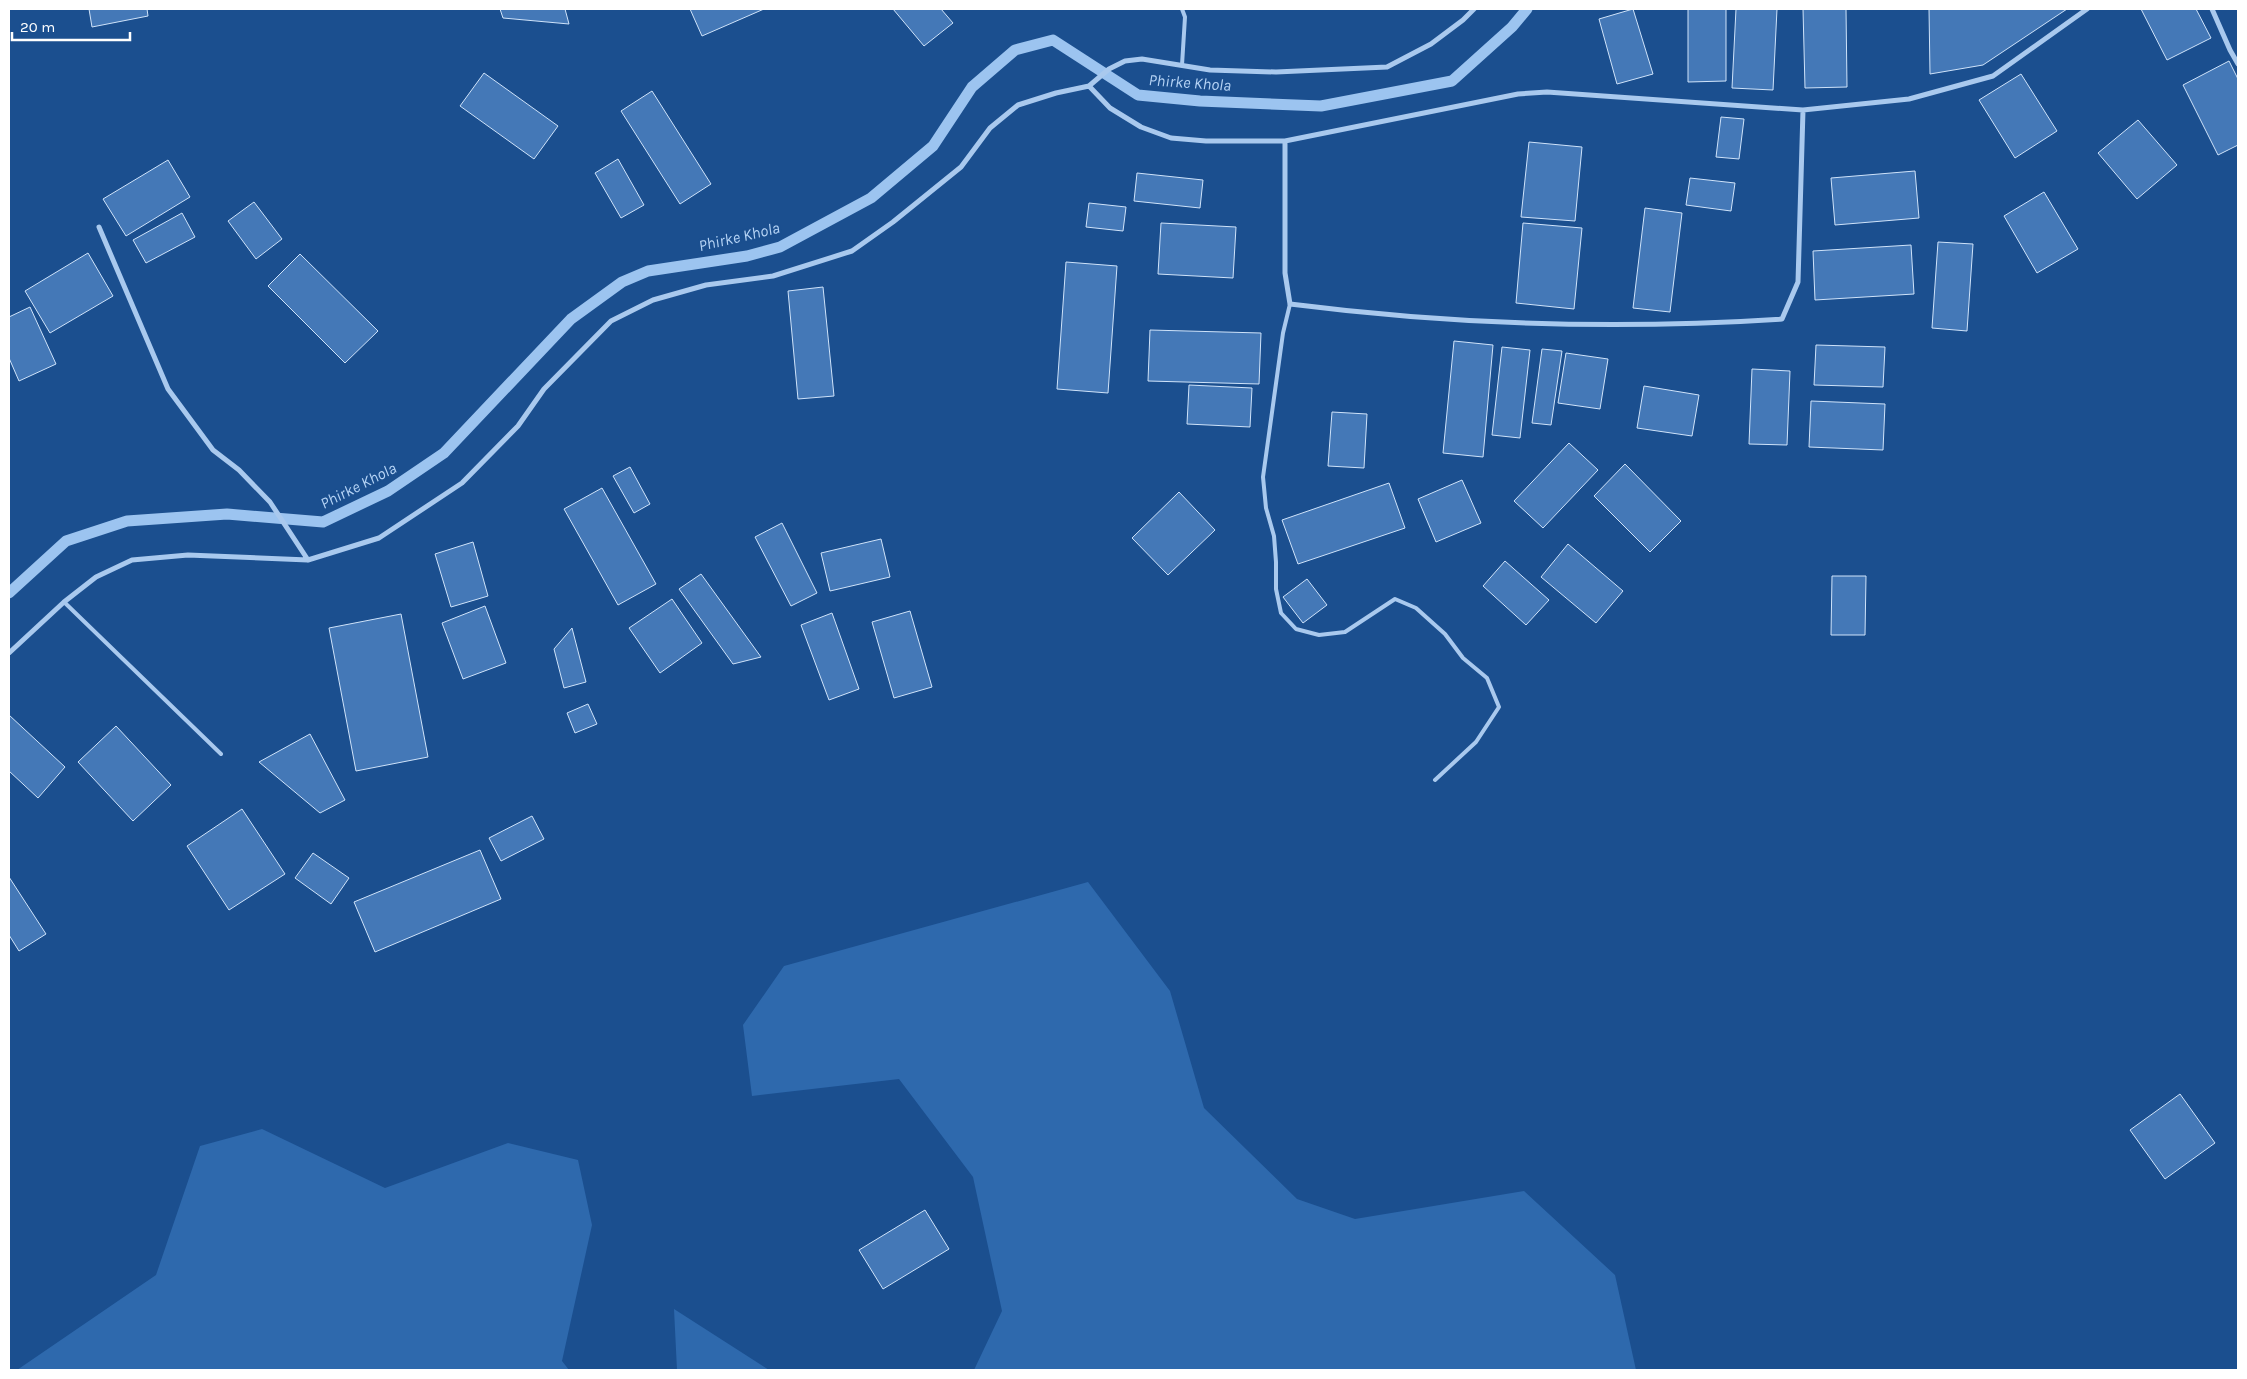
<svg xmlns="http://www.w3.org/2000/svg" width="2247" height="1379" font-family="Karla,sans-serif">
<rect width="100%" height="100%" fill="#1b4f8f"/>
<path fill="#2e69ad" d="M1088,882L1170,991L1204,1108L1297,1199L1355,1219L1524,1191L1615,1275L1636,1370H974L1002,1311L973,1177L899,1079L752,1096L743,1025L784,966Z
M262,1129L385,1188L508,1143L578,1160L592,1225L562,1361L569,1370H17L156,1275L200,1146Z
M674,1309L769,1370H677Z"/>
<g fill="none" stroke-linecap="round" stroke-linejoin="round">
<path stroke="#9cc4f0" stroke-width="11" d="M9,593L66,541L127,521L227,514L323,522L388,491L444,453L571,319L622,282L648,271L747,256L780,247L871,198L933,146L972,87L1015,50L1053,40L1138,95L1200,101L1321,106L1452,81L1512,27L1527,9"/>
</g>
<path fill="#4478b7" stroke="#cfe3fa" d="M89,9H147L148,16L92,27Z
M500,9H565L569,24L503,18Z
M690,9H764L702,36Z
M893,9H941L953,23L924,46Z
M1633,9L1653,74L1617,84L1599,19Z
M1688,9H1726V81L1688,82Z
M1736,9H1777L1773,90L1732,88Z
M1803,9H1846L1847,87L1805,88Z
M1929,9H2067L1983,65L1930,74Z
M2141,9H2196L2211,38L2167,60Z
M2229,61L2238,79V145L2218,155L2183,85Z
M484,73L558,126L534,159L460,106Z
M2021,74L2057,131L2015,158L1979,100Z
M652,91L711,184L680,204L621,111Z
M1721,117L1744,119L1739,159L1716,157Z
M2138,120L2177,165L2137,199L2098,153Z
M1529,142L1582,147L1575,221L1521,217Z
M618,159L644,205L621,218L595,173Z
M168,160L190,197L126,236L103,199Z
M1915,171L1919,218L1835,225L1831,178Z
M1137,173L1203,180L1200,208L1134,201Z
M1690,178L1735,183L1731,211L1686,205Z
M2044,192L2078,249L2037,273L2004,216Z
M254,202L282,239L256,259L228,221Z
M1089,203L1126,207L1123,231L1086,227Z
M1645,208L1682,213L1670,312L1633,308Z
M182,213L195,237L146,263L133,240Z
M1161,223L1236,227L1233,278L1158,274Z
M1523,223L1582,228L1574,309L1516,303Z
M1938,242L1973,244L1967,331L1932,328Z
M1911,245L1914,294L1815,300L1813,251Z
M88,253L113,296L50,333L25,291Z
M300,254L378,331L345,363L268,286Z
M1066,262L1117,266L1108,393L1057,389Z
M823,287L834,396L798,399L788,291Z
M30,307L56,364L19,381L9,358V317Z
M1150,330L1261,333L1259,384L1148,381Z
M1454,341L1493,345L1483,457L1443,453Z
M1816,345L1885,347L1883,387L1814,385Z
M1502,347L1530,350L1520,438L1492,435Z
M1542,349L1562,351L1551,425L1532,423Z
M1566,353L1608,359L1600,409L1558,403Z
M1752,369L1790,371L1787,445L1749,444Z
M1189,385L1252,388L1250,427L1187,424Z
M1644,386L1699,395L1692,436L1637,428Z
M1811,401L1885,404L1883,450L1809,447Z
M1332,412L1367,414L1364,468L1328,466Z
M1569,443L1598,470L1543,528L1514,501Z
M1625,464L1681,521L1650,552L1594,496Z
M630,467L650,504L634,513L613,476Z
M1462,480L1481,523L1436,542L1418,499Z
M1389,483L1405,528L1298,564L1282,520Z
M602,488L656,584L618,605L564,509Z
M1179,492L1215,530L1168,575L1132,538Z
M782,523L817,593L791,606L755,537Z
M881,539L890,577L830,591L821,553Z
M473,542L488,596L451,607L435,554Z
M1568,544L1623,591L1596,623L1541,577Z
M1505,561L1549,600L1526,625L1483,586Z
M701,574L761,657L733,664L679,589Z
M1832,576H1866L1865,635H1831Z
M1307,579L1327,605L1303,623L1283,597Z
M672,599L702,643L660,673L629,628Z
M485,606L506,663L463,679L442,623Z
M910,611L932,687L894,698L872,622Z
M832,613L859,689L829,700L801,625Z
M401,614L428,757L356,771L329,628Z
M572,628L586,682L564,688L554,649Z
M588,704L597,724L575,733L567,713Z
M9,715L65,767L38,798L9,771Z
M116,726L171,785L133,821L78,762Z
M310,734L345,800L320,813L259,762Z
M242,809L285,874L229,910L187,846Z
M532,816L544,839L501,861L489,838Z
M480,850L501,899L375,952L354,902Z
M313,853L349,878L331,904L295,878Z
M9,877L46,934L19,951L9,935Z
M2180,1094L2215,1143L2165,1179L2130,1130Z
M925,1210L949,1249L883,1289L859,1250Z"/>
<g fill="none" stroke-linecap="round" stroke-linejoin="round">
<path stroke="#a9c9ee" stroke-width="4" d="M1182,65L1185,17L1182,9
M1290,304L1283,333L1263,477L1266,508L1274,536L1276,562V589L1281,613L1296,629L1319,635L1345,632L1395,599L1416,608L1445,634L1463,658L1487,678L1499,707L1476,742L1435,780
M64,602L221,754"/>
<path stroke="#a9c9ee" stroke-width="5" d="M2212,9L2230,50L2238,64
M1089,86L1109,69L1125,61L1142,59L1210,70L1276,72L1387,67L1431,44L1463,20L1474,9
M1285,141V273L1290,304C1455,325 1616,330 1782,319L1798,282L1803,110
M99,227L168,389L213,450L239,470L270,502L308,560
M9,653L64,602L96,577L132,560L188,555L308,560L379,538L462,483L518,426L544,389L611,321L653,300L706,285L773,276L852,251L893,222L961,167L990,128L1018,105L1056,93L1089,86L1110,108L1141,127L1171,138L1206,141H1285L1518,94L1547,92L1803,110L1909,99L1993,76L2087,9"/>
</g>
<g text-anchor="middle" stroke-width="4" stroke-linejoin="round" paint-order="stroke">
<g font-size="16" font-style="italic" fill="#b5d3f5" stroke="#1b4f8f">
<text transform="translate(1190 82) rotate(4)" y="6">Phirke Khola</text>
<text transform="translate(739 236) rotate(-13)" y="6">Phirke Khola</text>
<text transform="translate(358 485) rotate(-27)" y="6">Phirke Khola</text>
</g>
</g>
<rect width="2247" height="1379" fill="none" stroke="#ffffff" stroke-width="20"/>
<path d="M12 32v8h118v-8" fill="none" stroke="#ffffff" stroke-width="2.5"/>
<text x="20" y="32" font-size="15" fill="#ffffff" stroke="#1b4f8f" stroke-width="4" paint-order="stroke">20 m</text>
</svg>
